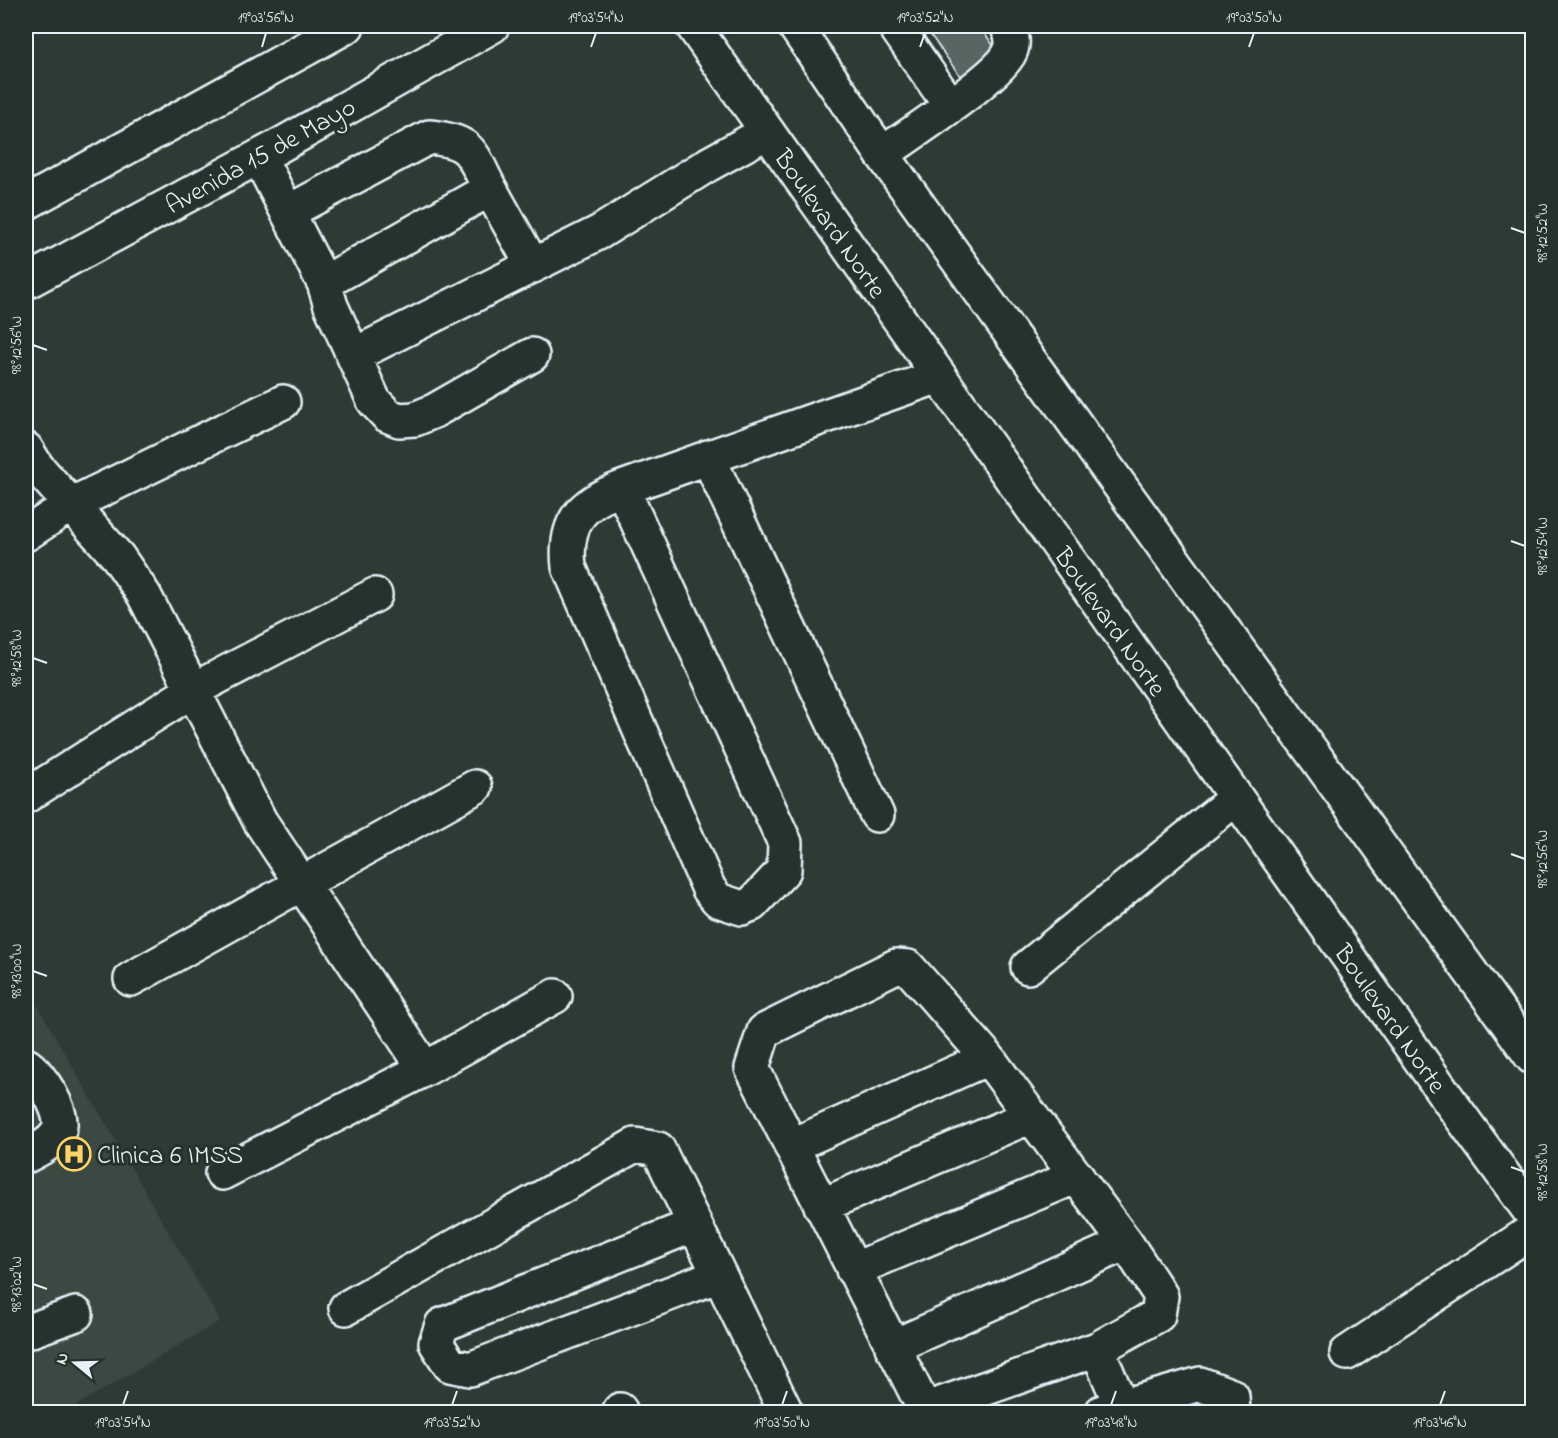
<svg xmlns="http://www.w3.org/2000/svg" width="1558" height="1438" font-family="'Indie Flower',sans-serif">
<rect width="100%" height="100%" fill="#2e3b35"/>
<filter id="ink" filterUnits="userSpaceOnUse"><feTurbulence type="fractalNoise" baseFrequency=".0167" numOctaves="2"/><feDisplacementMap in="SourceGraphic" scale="12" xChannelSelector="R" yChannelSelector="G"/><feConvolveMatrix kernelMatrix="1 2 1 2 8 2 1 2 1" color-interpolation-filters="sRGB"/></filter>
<g filter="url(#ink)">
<path fill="#3b4843" d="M26,986L220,1321L65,1412H26Z"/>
<path fill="#596563" stroke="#e8f1f8" stroke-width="1.5" d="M924,26H979L1002,57L965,83Z"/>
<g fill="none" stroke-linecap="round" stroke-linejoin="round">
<defs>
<path id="minor" d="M895,26L950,105
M882,154C908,136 1000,76 1010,52C1014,43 1012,34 1007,26
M259,157L324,283
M288,212L429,137C473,141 471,153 490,189
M354,355L600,232L709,164L767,132
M532,355L434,411L415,419L399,420L387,415L374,401L331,306L324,283L490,189L533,266
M26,449L37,467L118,557L144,595L260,821L425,1069
M708,457L877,815
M622,488L785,843L784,870L752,904L742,908L718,900L709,889L569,567C564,522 581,503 622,488Z
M622,488L939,376
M26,534L70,505L283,402
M26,796L193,690L375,595
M1028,967L1236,798
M131,979L475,787
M26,1065C39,1072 66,1114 59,1130C53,1143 38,1150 26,1156
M791,1146L988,1058
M222,1173L425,1069L555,996
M821,1206L1031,1116
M694,1225L442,1325L436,1343L450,1365L470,1369L719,1275
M853,1270L1077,1176
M346,1308L635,1145L658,1149L786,1412
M26,1332L76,1314
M892,1347L1126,1243L988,1058L908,967L896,966L764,1031L752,1068L926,1412
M1097,1349L1121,1405
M1347,1353L1532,1231
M620,1410L621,1412
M924,1410L1097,1349L1158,1315L1161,1296L1126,1243
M1102,1412L1200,1384L1232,1396L1233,1412"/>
<path id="major" d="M693,26L1451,1103L1532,1214
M795,26L882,154L1063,407L1532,1057
M26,203L347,26
M26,282L277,147L492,26"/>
</defs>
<use href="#minor" stroke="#e8f1f8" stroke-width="38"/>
<use href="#major" stroke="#e8f1f8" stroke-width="38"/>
<use href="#minor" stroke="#26332d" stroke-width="33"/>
<use href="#major" stroke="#26332d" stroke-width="33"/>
</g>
</g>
<path fill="none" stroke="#e8f1f8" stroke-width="2" d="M262,47L266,33M591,47L596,33M920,47L925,33M1249,47L1254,33M1511,228L1525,233M33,345L47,350M1511,541L1525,546M33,658L47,663M1511,854L1525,859M33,971L47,976M1511,1167L1525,1172M33,1284L47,1289M123,1405L128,1391M452,1405L457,1391M782,1405L787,1391M1111,1405L1116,1391M1440,1405L1445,1391"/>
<defs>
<symbol id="hospital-ring" viewBox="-11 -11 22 22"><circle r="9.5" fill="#26332d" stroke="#ffd166" stroke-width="1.5"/><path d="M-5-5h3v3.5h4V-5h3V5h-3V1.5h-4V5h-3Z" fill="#ffd166"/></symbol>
</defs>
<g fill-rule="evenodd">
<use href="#hospital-ring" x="55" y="1135" width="38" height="38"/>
</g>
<g text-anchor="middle" stroke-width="6" stroke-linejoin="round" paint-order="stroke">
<g font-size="26" fill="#e8f1f8" stroke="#26332d">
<text transform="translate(260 155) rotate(-29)" y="9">Avenida 15 de Mayo</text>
<text transform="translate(831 223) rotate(55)" y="9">Boulevard Norte</text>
<text transform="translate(1111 621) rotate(55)" y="9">Boulevard Norte</text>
<text transform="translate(1391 1018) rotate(55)" y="9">Boulevard Norte</text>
</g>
<g font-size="26" fill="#e8f1f8" stroke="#26332d" text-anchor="start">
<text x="97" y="1163">Clinica 6 IMSS</text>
</g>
</g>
<rect width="1558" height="1438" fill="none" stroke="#26332d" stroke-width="66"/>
<g transform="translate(75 1363) rotate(289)" stroke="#26332d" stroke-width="4.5" paint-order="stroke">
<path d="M0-4.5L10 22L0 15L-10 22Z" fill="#e8f1f8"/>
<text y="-9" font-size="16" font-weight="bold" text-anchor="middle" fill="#e8f1f8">N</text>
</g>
<rect x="33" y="33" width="1492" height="1372" fill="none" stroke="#e8f1f8" stroke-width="2"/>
<g font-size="15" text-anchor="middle" fill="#e8f1f8">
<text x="266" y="22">19°03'56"N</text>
<text x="596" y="22">19°03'54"N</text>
<text x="925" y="22">19°03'52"N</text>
<text x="1254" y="22">19°03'50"N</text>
<text transform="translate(1542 233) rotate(-90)" y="5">98°12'52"W</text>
<text transform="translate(16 345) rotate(-90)" y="5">98°12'56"W</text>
<text transform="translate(1542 546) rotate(-90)" y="5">98°12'54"W</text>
<text transform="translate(16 658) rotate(-90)" y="5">98°12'58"W</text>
<text transform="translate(1542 859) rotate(-90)" y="5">98°12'56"W</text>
<text transform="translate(16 971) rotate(-90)" y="5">98°13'00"W</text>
<text transform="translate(1542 1172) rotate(-90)" y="5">98°12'58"W</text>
<text transform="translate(16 1284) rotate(-90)" y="5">98°13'02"W</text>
<text x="123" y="1427">19°03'54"N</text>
<text x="452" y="1427">19°03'52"N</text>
<text x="782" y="1427">19°03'50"N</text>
<text x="1111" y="1427">19°03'48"N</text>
<text x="1440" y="1427">19°03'46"N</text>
</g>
</svg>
